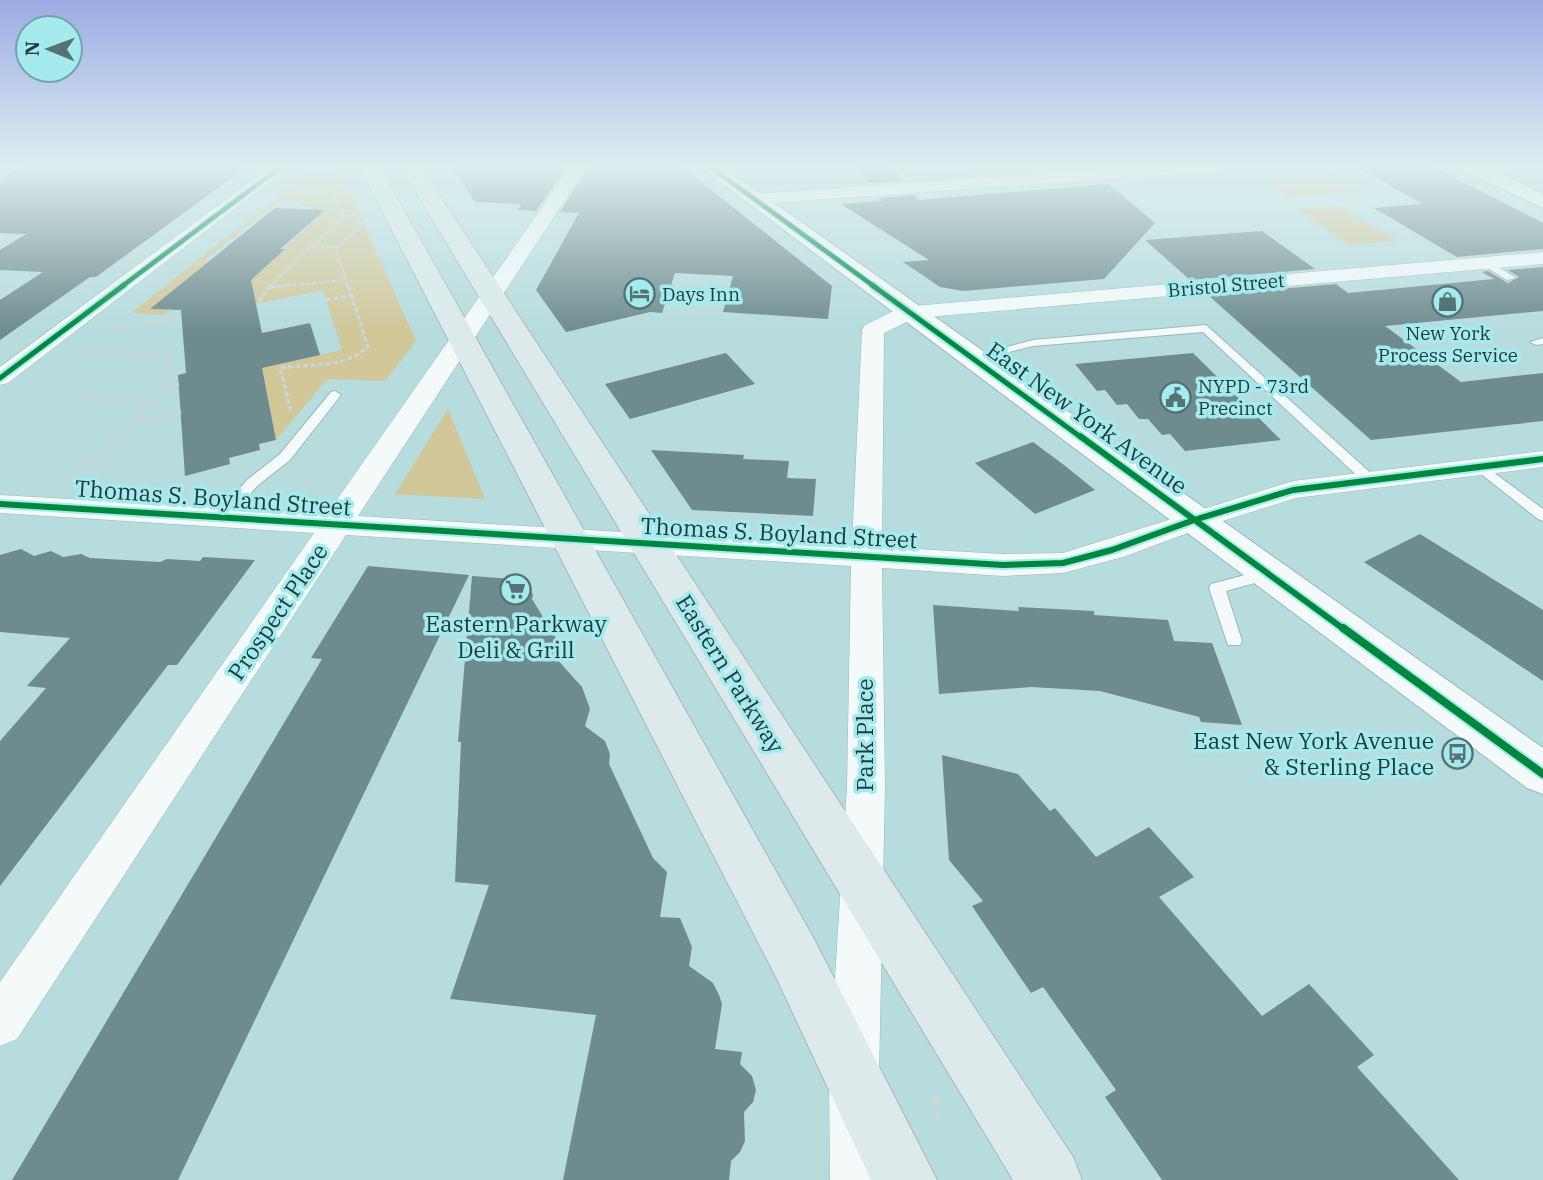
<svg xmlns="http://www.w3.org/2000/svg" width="1543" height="1180" font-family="'IBM Plex Serif',serif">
<rect width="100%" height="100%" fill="#b6dcdd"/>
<path fill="#d1c798" d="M316,166H338L416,341L385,381L327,379L276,440L264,378L249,371L342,350L323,290L226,310L225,303L324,211L314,210L316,207L299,206L301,203L278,202L204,261L209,262L151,309L169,310L163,315L131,313Z
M899,166H1071L1073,168L909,179Z
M1333,175L1362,192L1290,198L1262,180Z
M1341,207L1397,241L1350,245L1296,210Z
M448,409L485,499L395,494Z"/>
<path fill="#6e8b8e" d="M22,166H248L96,277H90L0,340V300L43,272L0,270V250L26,234L0,233V180Z
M451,166H568L536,211L517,210L522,204L475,202Z
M589,166H681L832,286L828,319L723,312L733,276L675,273L662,313L650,312L566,332L536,290L579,213L560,212Z
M855,166H893L904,181L868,183Z
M1354,166H1431L1543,223V249L1457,257L1374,208L1423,204Z
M1109,184L1155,223L1104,279L963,291L940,287L903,262L929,260L841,204L882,201L879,198L915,195L918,200Z
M275,208L325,210L280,249H285L251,280L262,333L310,323L320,355L262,368L276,440L259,444L260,450L229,458L230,464L185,476L178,375L186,373L181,310L150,309Z
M1262,231L1315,269L1190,280L1145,240Z
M1543,267V311L1385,326L1461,382L1543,373V421L1371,440L1208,295L1336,284L1348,293L1494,279L1482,272L1488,271L1508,283L1519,277L1508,270Z
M726,353L755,384L630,419L605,384Z
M1193,353L1281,440L1185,451L1170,434L1162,435L1148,419H1139L1127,404L1117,405L1105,390L1097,391L1075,364Z
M1033,442L1064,465L1095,490L1035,514L975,463Z
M651,450L744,455L743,459L789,461L787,478L816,479L813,516L692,510Z
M1420,534L1543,610V681L1364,562Z
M21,549L34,556L51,551L63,557L81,554L90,558L160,562L167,559L200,561L203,557L255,560L177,665H168L0,886V741L46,688L27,686L70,638L0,632V555Z
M368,566L469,575L178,1180H12L322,659L311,658Z
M472,576L526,580L533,595L532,599L560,645L555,657L582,687L590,709L585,726L605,741L610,754L609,764L653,858L667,872L660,917L680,918L692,947L689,966L713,983L719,995L722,1004L715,1049L742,1052L740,1064L752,1076L756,1090L753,1102L744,1112L745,1141L740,1152L731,1161L729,1180H563L596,1015L450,999L489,885L455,882L461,742H458Z
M933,605L1019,611L1018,607L1094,611V615L1168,620L1174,641L1212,643L1242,725L1201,722L1199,717L1100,691L1031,687L939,694Z
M942,755L1018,774L1050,811L1055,808L1096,857L1149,827L1194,877L1159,897L1262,1016L1309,984L1374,1055L1357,1067L1459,1180H1162L1105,1097L1116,1090L1043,987L1031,993L972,906L983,901L949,860Z"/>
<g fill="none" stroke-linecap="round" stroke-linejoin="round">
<defs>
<path id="service" d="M1483,261H1489L1516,278L1507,280L1483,265Z
M1206,325L1375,477L1377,480L1375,483H1365L1203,332L1033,346L972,361L966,358L1033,340Z
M1543,338V344L1536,345L1530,342Z
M335,391L341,395L290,460L257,486L227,521H217L215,518L217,515L247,480L280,454L331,392Z
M1481,463L1543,509V521L1538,519L1476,470L1474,467Z
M1268,569L1276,574L1273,578L1226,591L1242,641L1240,645H1228L1209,588L1211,584Z"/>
<path id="minor" d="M271,166H290L8,383L0,385V367Z
M571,166H587L358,516L852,546L862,330L865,325L902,307L1543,252V264L915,318L884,333L882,547L1003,554L1063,553L1293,481L1543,451V467L1296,498L1204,527L1123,557L1063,573L1003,576L882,568L885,786L879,1074L882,1180H830L829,1074L847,786L851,566L346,535L17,1039L0,1046V982L314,533L0,513V495L327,514Z
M1145,166H1227L1219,171L754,204L745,199L754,194Z"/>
<path id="tertiary" d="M1459,166H1486L1543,194V208L1462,170Z"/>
<path id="secondary" d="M699,166H722L1543,748V794L1527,788Z"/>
<path id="primary" d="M359,166H379L814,939L937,1180H871L776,977Z
M400,166H420L1073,1157L1082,1180H1013Z"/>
</defs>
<use href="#service" stroke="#99b8b9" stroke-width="2"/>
<use href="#minor" stroke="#99b8b9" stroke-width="1"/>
<use href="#tertiary" stroke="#99b8b9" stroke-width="2"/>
<use href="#secondary" stroke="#99b8b9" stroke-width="2"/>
<use href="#primary" stroke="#a5b9ba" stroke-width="2"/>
<path stroke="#cad5d6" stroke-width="2.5" stroke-dasharray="4.5 2" stroke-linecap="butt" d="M344,216H355L361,224L336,250L348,287
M313,247H338
M269,287L344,216L332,191H291
M273,287L345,280"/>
<path stroke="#cad5d6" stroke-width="3.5" stroke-dasharray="5 2.5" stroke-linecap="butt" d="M270,287L292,285
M326,300L350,295
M261,302L260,298L271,285
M111,330L181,317
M81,351L168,355L166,392L116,438
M167,387L179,384
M70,397L154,402
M291,411L280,368C311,363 343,369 368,347L348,285
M134,423L181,412"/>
<path stroke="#cad5d6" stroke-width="4.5" stroke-dasharray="6 3.5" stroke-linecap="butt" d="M73,478L118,436"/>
<path stroke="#cad5d6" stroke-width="6" stroke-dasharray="10 5" stroke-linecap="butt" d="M937,1095V1119"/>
<use href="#service" fill="#f4fafa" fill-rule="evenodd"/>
<use href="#minor" fill="#f4fafa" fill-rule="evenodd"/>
<use href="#tertiary" fill="#f4fafa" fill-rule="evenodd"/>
<use href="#secondary" fill="#f4fafa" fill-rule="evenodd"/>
<use href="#primary" fill="#dceaeb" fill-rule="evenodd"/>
<defs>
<path id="cycleway-far3" d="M709,166L875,287
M121,287L282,166"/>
<path id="cycleway-far2" d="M872,285L1082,438
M0,378L124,285"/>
<path id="cycleway-far1" d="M1080,436L1345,630
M0,504L1003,565L1063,563L1112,550L1194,520L1293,490L1543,459"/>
<path id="cycleway" d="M1343,628L1543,774"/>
</defs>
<use href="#cycleway-far3" stroke="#a5ebee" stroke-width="7"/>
<use href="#cycleway-far2" stroke="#a5ebee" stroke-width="9"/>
<use href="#cycleway-far1" stroke="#a5ebee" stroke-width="10"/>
<use href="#cycleway" stroke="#a5ebee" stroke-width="12"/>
<use href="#cycleway-far3" stroke="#00873e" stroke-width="4.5"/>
<use href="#cycleway-far2" stroke="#00873e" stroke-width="5"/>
<use href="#cycleway-far1" stroke="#00873e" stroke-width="6"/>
<use href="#cycleway" stroke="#00873e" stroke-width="8"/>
</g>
<linearGradient id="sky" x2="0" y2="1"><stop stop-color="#9babe5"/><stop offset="0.5" stop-color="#deeff0"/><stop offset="1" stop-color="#deeff0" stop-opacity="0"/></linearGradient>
<rect width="1543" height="332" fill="url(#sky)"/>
<defs>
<symbol id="hotel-ring" viewBox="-11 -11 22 22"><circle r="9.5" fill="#a5ebee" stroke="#547375" stroke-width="1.5"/><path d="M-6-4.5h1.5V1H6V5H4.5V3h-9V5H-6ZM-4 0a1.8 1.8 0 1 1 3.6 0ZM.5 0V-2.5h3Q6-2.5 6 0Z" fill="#547375"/></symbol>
<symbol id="shop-ring" viewBox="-11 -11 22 22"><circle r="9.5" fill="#a5ebee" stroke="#547375" stroke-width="1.5"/><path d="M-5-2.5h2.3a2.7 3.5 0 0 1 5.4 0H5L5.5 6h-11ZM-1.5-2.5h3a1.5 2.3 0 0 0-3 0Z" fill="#547375"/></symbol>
<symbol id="civic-ring" viewBox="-11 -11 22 22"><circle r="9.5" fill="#a5ebee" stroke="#547375" stroke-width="1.5"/><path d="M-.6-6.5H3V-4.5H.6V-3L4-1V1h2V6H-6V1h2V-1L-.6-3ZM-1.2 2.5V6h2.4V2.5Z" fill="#547375"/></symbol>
<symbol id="supermarket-ring" viewBox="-11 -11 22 22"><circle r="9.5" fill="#a5ebee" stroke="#547375" stroke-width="1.5"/><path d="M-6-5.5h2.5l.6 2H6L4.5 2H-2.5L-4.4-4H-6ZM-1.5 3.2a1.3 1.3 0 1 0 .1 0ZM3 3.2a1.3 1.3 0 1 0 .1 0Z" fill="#547375"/></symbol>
<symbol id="bus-ring" viewBox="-11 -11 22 22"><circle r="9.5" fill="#a5ebee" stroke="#547375" stroke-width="1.5"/><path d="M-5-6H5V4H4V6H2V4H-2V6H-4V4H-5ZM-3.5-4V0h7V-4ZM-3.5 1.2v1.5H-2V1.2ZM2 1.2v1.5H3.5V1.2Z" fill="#547375"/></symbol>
</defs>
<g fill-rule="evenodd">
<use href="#hotel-ring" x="622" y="276" width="35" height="35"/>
<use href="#shop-ring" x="1430" y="284" width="35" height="35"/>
<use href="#civic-ring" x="1158" y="380" width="35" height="35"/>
<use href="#supermarket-ring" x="498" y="572" width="35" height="35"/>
<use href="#bus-ring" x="1440" y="736" width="35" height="35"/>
</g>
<g text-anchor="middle" stroke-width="7" stroke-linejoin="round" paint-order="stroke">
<g font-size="19" fill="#1f3b3d" stroke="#a5ebee">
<text transform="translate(1226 285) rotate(-5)" y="7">Bristol Street</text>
</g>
<g font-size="19" fill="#1f3b3d" stroke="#a5ebee" text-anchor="start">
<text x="662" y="301">Days Inn</text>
<text x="1448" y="340" text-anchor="middle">New York<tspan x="1448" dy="22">Process Service</tspan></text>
<text x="1198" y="393">NYPD - 73rd<tspan x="1198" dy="22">Precinct</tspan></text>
</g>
<g font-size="23" fill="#1f3b3d" stroke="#a5ebee">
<text transform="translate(1087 418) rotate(36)" y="8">East New York Avenue</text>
<text transform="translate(213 498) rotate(4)" y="8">Thomas S. Boyland Street</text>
<text transform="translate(779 533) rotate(3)" y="8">Thomas S. Boyland Street</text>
<text transform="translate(278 612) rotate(-56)" y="8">Prospect Place</text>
<text transform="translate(730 674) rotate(58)" y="8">Eastern Parkway</text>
<text transform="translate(865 735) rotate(-90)" y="8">Park Place</text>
</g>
<g font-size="23" fill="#1f3b3d" stroke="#a5ebee">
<text x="516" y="632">Eastern Parkway<tspan x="516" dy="26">Deli &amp; Grill</tspan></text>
<text x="1434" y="749" text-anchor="end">East New York Avenue<tspan x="1434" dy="26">&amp; Sterling Place</tspan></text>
</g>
</g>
<g transform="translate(49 49) rotate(271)"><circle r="33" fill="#a5ebee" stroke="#6fa5a7" stroke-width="2"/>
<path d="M0-5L12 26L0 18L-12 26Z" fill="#547375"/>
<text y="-10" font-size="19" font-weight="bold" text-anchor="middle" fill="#1f3b3d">N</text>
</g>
</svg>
